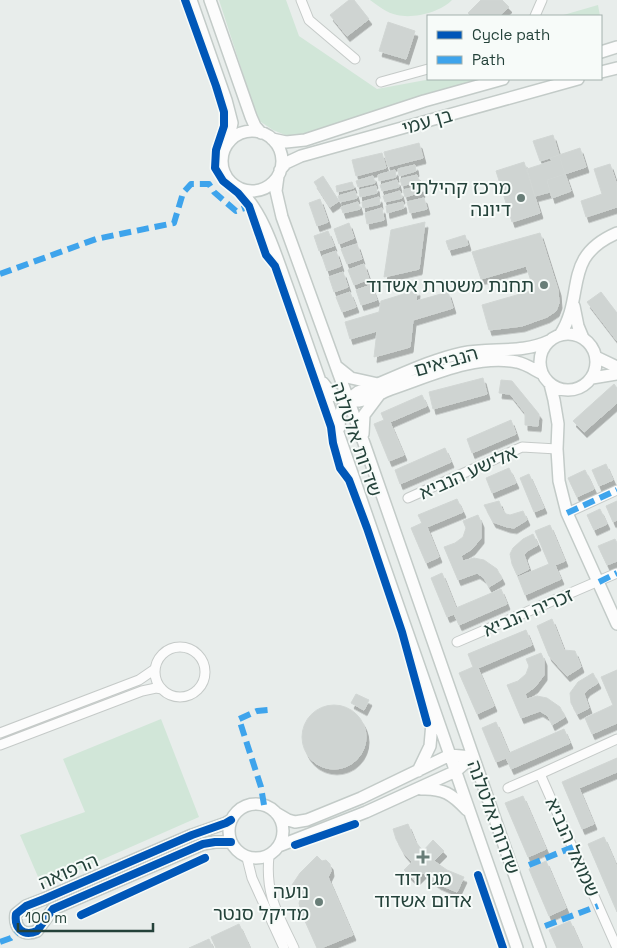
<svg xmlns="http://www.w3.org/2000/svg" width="617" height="948" font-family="'Space Grotesk','Noto Sans Hebrew',sans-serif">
<defs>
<filter id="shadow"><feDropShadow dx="3" dy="5.5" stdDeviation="0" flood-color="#0004"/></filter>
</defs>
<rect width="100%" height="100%" fill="#e8edeb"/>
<path fill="#d1e6d8" d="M219,0H286L299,36L377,89L431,79H479L308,133L290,137L273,130L258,120Z
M370,0H452C441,12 414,19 397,15C387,13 378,6 370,0Z
M598,5L600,16H560Z
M161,719L199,817L42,886L20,835L85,812L63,759Z"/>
<path fill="#cfd4d2" stroke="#d1d6d4" filter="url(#shadow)" d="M349,0H354L369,19L347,36L330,15Z
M481,0H502L509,7L499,16H471L468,13Z
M388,22L415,31L406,59L379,51Z
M553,135L559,155L540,161L533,141Z
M419,143L423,158L388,167L384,152Z
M580,148L586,167L565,174L559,155Z
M382,153L386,168L356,176L352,160Z
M559,155L565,174L547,180L550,192L535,196L527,169L552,161L550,158Z
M524,162L540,213L512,222L496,171Z
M610,164L617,185V207L586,217L581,201L602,194L594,169Z
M415,165L416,171L399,176L398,169Z
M395,170L396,177L379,181L378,175Z
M565,174L571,191L552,198L547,180Z
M417,175L419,181L402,186L400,179Z
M323,176L339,201L330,207L314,182Z
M373,176L375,183L358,187L356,181Z
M397,180L399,187L382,191L380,185Z
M352,182L354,188L337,192L336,186Z
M376,186L377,193L360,197L359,190Z
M420,186L422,192L405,197L403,190Z
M355,191L357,198L340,202L338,196Z
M400,191L402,198L385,202L383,196Z
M379,197L380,204L363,208L362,202Z
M424,198L427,209L410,213L407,202Z
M320,199L328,222L317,226L309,203Z
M358,202L360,209L343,213L341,207Z
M403,202L404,208L387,213L386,206Z
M382,208L384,220L367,224L365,213Z
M425,222L419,269L384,277L391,230Z
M349,223L354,238L339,244L334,229Z
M328,231L334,246L319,251L314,236Z
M540,233L558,290L559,303L556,311L547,317L522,326L489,330L482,305L534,290L526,266L481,279L472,252Z
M465,235L468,245L449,250L446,241Z
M357,244L362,259L347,264L341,249Z
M336,251L341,266L327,271L322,256Z
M364,264L369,279L354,285L348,270Z
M343,272L348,287L334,292L329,277Z
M371,285L377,300L361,305L356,290Z
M417,290L416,301L448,292L453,308L413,320L410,347L374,357L377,331L350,339L345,322L379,312L381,301Z
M350,292L356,307L342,312L336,297Z
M601,292L617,313V341L587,302Z
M483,378L487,394L433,409L429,392Z
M501,380L512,381L539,414L538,426L525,425V413L510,394L499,393Z
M614,384L617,388V403L584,432L573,421Z
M422,395L427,406L390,422L404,455L389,461L374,424L384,420L381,413Z
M511,420L516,434L472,453L467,439Z
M445,448L451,462L400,484L395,470Z
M606,464L613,480L599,486L592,470Z
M509,468L516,483L492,493L486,478Z
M585,470L594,489L577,497L568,478Z
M529,474L544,508L534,512L520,478Z
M457,499L463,512L427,527L439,557L426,563L411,528L422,523L418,515Z
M499,501L502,509L506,514L510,515L523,511L527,520L514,528L507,527L493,522L484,505Z
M617,501V520L613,522L606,506Z
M600,509L607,524L594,530L587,515Z
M478,515L481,522V538L472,549L461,556L463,561L474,558L484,560L497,569L502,579L489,587L484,578L477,573L458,580L444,547L455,543L463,537L466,528L463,521Z
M550,525L565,561L555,565L561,579L525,595L518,577L549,564L535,531Z
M533,534L538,545L527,551L524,555L529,569L517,575L512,564L510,554L513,548L523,539Z
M615,539L617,543V561L607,565L598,546Z
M442,573L456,608L501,589L507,604L459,625L454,614L447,617L431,578Z
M552,619L564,650L575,651L581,667L567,676L549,656L537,626Z
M526,630L532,645L478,668L494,706L477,714L459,673L473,667L468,654Z
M541,653L544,660V675L535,687L525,694L527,699L537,696L547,698L560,707L565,717L552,725L548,716L540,711L521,718L507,685L518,681L526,674L529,666L526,659Z
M617,670V723L592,734L585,718L613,705L601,677Z
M593,673L598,683L587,690L584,694L589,708L577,714L571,703L570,693L578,682Z
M356,694L369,700L364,710L351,703Z
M302 737a32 32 0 1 1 64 0a32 32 0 1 1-64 0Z
M496,722L509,753L564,729L570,743L511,769L506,758L496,762L482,728Z
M617,758V772L579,788L594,824L582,829L562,782Z
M523,796L546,849L528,857L505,803Z
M408,824L415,841L423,851L433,840L444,851L434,861L447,870L464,877L457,892L438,884L423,873L415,881L404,870L412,862L403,852L396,839L393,829Z
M604,837L617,867V912L588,844Z
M317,856L322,861L326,860L330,864L331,871L328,877L353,935L321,948H317L301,912L299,903L303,893L292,885L300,873Z
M546,861L566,908L549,916L529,869Z
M570,921L582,948H557L549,930Z
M239,924L250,948H216L211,937Z
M209,939L213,948H189Z"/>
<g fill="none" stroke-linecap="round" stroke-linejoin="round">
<defs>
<path id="street" d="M301,0L309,20L355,59
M535,16L542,0
M381,82L428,69
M408,498L522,447L557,449
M567,513L617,490
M457,642L617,573
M155 672a25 25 0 1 1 50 0a25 25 0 1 1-50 0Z
M0,733L139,680L155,669
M0,745L142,691L156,688L162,689
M508,788L540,774
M269,856C265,895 278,914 294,948
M247,858L252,878L284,948
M617,948L540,774L617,739"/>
<path id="secondary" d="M191,0L226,100L232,123L228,143
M210,0L251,117L255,126L261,133
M601,52L617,47
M601,72L617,68
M222 161a30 30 0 1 1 60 0a30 30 0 1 1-60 0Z
M272,139L286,142L305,140L424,101L503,79
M280,170L286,163L301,156L578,79
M278,176L276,191L282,217L365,446L540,948
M238,188C265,215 275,254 288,289L517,948
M574,306L578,326L583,338
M540 362a28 28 0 1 1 56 0a28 28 0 1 1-56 0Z
M560,335C586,295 561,257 617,233
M596,357L617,367
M336,366L351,378L378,384
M592,378L617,374
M323,383C332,396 343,402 359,401C369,400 381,393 391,389C430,376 475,354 517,362C526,364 533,369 541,373
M550,384L554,400L558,424L557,449L559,481L567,513L617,624
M339,428C340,408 342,404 358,392C393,379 426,361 462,353C491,347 522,354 549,341
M363,434L364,415L379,395
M418,771L430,746L433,711
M421,789C443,788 452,794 467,810
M229 831a27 27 0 1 1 54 0a27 27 0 1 1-54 0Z
M276,813L288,820L295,822L307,820L361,798L450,755L472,757
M231,842H215L203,844L53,909L37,931C23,937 14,928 16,914L26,906L44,899L192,835L226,823L231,820
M279,846L366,812L456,771L472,757"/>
</defs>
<use href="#street" stroke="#c5cac8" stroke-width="11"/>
<use href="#secondary" stroke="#c3cbc8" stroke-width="14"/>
<use href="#street" stroke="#fcfcfc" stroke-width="9"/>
<use href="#secondary" stroke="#fcfcfc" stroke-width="11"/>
<path stroke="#3ea4ec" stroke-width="6" stroke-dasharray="12 6" stroke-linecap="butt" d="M0,274L96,239L174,223L183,193L191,184H209L214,192L236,211L253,205
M567,513L617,490
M599,582L617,573
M264,805L261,787L239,719L257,711L268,710
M529,865L573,847
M545,926L598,906
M0,942L11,938L20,930"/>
<defs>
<path id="cycleway" d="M185,0L216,86L224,112V126L216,150L215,168L223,181L238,193L249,206L266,255L275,266L331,427L333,443L340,468L349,480L367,528L402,632L427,723
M231,842H215L203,844L53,909L37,931C23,937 14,928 16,914L26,906L44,899L192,835L226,823L231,820
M295,845L355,824
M478,875L503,948
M81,915L205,858"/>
</defs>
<use href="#cycleway" stroke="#f7fbf9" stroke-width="11"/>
<use href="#cycleway" stroke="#0057b8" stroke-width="8"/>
</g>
<g fill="#697e78" stroke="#f7fbf9" stroke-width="2">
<circle cx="521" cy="198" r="5"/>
<circle cx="544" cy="285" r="5"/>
<path d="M420.5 849.5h5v5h5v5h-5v5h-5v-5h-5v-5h5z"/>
<circle cx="319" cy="902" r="5"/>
</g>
<g text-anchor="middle" stroke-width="4" stroke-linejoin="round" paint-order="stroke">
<g font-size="19" fill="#24423a" stroke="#f7fbf9">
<text transform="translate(427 121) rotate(-16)" y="7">בן עמי</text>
<text transform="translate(446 361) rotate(-16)" y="7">הנביאים</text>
<text transform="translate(357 439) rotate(71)" y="7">שדרות אלטלנה</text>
<text transform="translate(468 472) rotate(-24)" y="7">אלישע הנביא</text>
<text transform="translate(528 612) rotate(-23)" y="7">זכריה הנביא</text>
<text transform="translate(494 817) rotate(70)" y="7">שדרות אלטלנה</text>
<text transform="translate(573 847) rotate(66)" y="7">שמואל הנביא</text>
<text transform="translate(68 871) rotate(-23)" y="7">הרפואה</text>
</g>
<g font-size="19" fill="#24423a" stroke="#f7fbf9" text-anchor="end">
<text x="511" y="194">מרכז קהילתי<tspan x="511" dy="22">דיונה</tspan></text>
<text x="534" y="292">תחנת משטרת אשדוד</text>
<text x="423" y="885" text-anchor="middle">מגן דוד<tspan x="423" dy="22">אדום אשדוד</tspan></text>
<text x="309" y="898">נועה<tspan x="309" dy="22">מדיקל סנטר</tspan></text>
</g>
</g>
<rect x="427" y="15" width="175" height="65" fill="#f7fbf9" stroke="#a3b1ad"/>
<rect x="437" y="31" width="25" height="8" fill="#0057b8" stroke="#a3b1ad"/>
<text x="472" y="40" font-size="15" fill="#24423a">Cycle path</text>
<rect x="437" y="56" width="25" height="8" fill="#3ea4ec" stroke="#a3b1ad"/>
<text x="472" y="65" font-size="15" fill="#24423a">Path</text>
<path d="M18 923v8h135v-8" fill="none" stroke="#24423a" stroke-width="2.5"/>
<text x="25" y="923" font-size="15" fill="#24423a" stroke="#f7fbf9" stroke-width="4" paint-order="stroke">100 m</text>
</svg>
